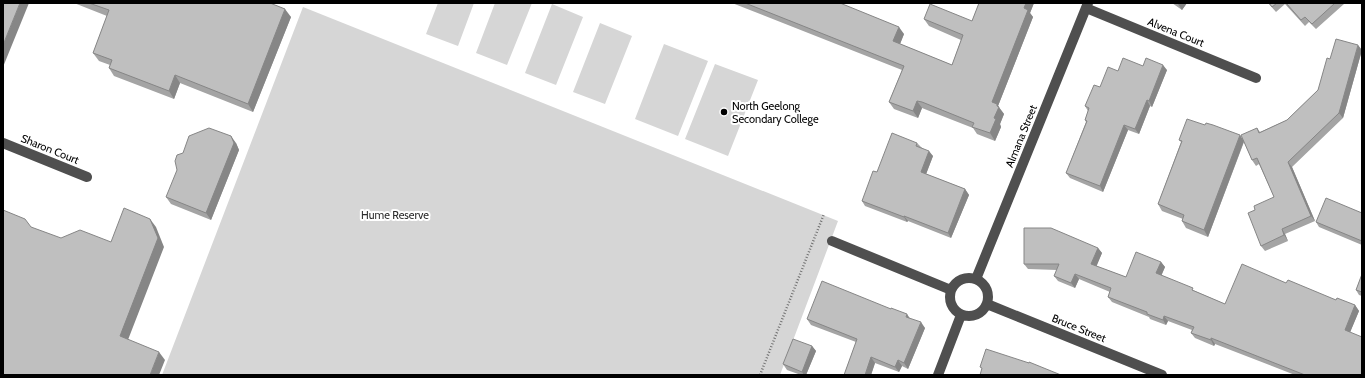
<svg xmlns="http://www.w3.org/2000/svg" width="1365" height="378" font-family="Cabin,sans-serif">
<rect width="100%" height="100%" fill="#fff"/>
<path fill="#d6d6d6" d="M438,3H474L458,46L426,34Z
M495,3H532L507,65L476,53Z
M552,4L583,17L556,85L525,73Z
M303,7L838,221L780,375H162Z
M600,23L632,36L605,104L573,92Z
M664,44L708,61L678,136L635,119Z
M715,64L758,80L728,156L685,139Z"/>
<g fill="none" stroke-linecap="round" stroke-linejoin="round">
<path stroke="#717171" stroke-width="2.5" stroke-dasharray="1 2" stroke-linecap="butt" d="M760,375L824,214"/>
<path stroke="#4f4f4f" stroke-width="10" d="M1086,8L1256,78
M3,143L87,177
M832,241L951,290
M950 297a19 19 0 1 1 38 0a19 19 0 1 1-38 0Z
M976,279L1088,3
M987,304L1162,375
M938,375L961,315"/>
</g>
<path fill="#a4a4a4" d="M74,3H270L291,17L253,112L180,83L174,99L114,76L109,68L110,65L99,61L93,53L107,16Z
M732,3H840L904,34L900,44L952,65L961,40L929,26L924,19L972,21L979,3H1034L1030,13L1033,17L998,106L1004,114L1000,124L1001,127L995,141L977,134L973,128L927,110L922,108L918,118L894,109L889,102L902,70Z
M1172,3H1187L1182,10Z
M1268,3H1344V4L1316,29L1309,22L1305,26L1285,4L1276,12Z
M1362,50L1343,118L1292,167L1315,221L1285,234L1288,241L1265,251L1261,246L1255,210L1274,197L1259,164L1256,166L1252,160L1244,142L1208,237L1186,228L1182,221L1183,219L1162,211L1158,204L1181,142L1179,140L1205,125L1243,140L1257,128L1260,132L1287,120L1318,90L1330,59Z
M1143,66L1167,70L1152,107L1150,106L1139,134L1128,130L1103,192L1070,178L1066,173L1086,122L1085,120L1088,111L1085,106L1100,87L1118,71Z
M236,143L239,150L211,220L171,204L166,197Z
M917,143L921,147L933,156L926,174L965,189L969,195L951,238L908,221L907,222L865,206L862,201L877,172Z
M1362,213V245L1319,227L1316,222Z
M1098,248L1102,253L1096,266L1126,277L1161,262L1165,267L1161,275L1195,291L1225,304L1286,283L1336,300L1355,305L1359,311L1350,332L1362,375H1295L1215,344L1214,346L1195,338L1191,333L1192,330L1168,321L1166,325L1150,319L1149,317L1112,302L1108,297L1110,292L1079,279L1075,288L1058,281L1054,276L1057,270L1028,269L1024,264Z
M1362,274V296L1359,295L1356,290Z
M910,318L925,328L908,369L902,366L899,372L875,363L871,375H844L856,342L811,325L807,319Z
M812,346L816,351L806,375H801L787,370L783,364Z"/>
<path fill="#868686" d="M20,3H29L3,67V45Z
M1026,3H1034L1030,13L1033,17L998,106L1004,114L1000,124L1001,127L995,141L990,133L994,118L992,102Z
M1178,3H1187L1182,10L1178,4Z
M285,9L291,17L253,112L248,104Z
M899,27L904,34L898,49L893,41Z
M1358,45L1362,50L1343,118L1339,113Z
M1163,65L1167,70L1152,107L1149,101Z
M175,75L180,83L174,99L169,91Z
M1147,100L1150,106L1139,134L1135,129Z
M917,101L922,108L918,118L913,111Z
M1124,125L1128,130L1103,192L1100,186Z
M1240,135L1244,141L1208,237L1204,230Z
M231,136L236,143L239,150L211,220L206,213Z
M929,151L933,156L925,177L921,172Z
M1288,162L1292,167L1315,221L1311,216Z
M965,189L969,195L951,238L948,233Z
M904,216L908,221L907,222L904,217Z
M150,219L156,227L164,247L126,345L120,336Z
M1282,229L1285,234L1288,241L1284,235Z
M1098,248L1102,253L1095,270L1091,264Z
M1161,262L1165,267L1160,279L1156,273Z
M1075,274L1079,279L1075,288L1071,283Z
M1355,305L1359,311L1349,335L1345,330Z
M907,314L911,320L906,317Z
M1164,316L1168,321L1166,325L1163,320Z
M921,322L925,328L908,369L904,363Z
M1211,338L1215,344L1214,346L1211,340Z
M812,346L816,351L806,375H804L802,372Z
M159,352L165,360L159,375H150Z
M871,357L875,363L871,375H865Z
M898,360L902,366L899,372L895,367Z"/>
<path fill="#bfbfbf" stroke="#868686" d="M3,3H20L3,45Z
M89,3H270L285,9L248,104L175,75L169,91L109,68L112,60L93,53L109,10Z
M745,3H840L899,27L893,41L952,65L963,35L924,19L930,4L972,21L979,3H1026L1024,8L1028,10L992,102L997,104V106L999,107L994,118L996,119L990,133L972,127L974,123L922,102L917,101L913,111L889,102L904,66Z
M1269,3H1277L1272,7Z
M1286,3H1335L1312,24L1305,17L1301,20Z
M1336,39L1358,45L1339,113L1288,162L1311,216L1282,229L1284,235L1261,246L1248,213L1255,210L1254,206L1274,197L1257,158L1252,160L1241,135L1257,128L1259,133L1287,120L1318,90L1327,58L1330,59Z
M1123,58L1143,66L1146,58L1163,65L1149,101L1147,100L1135,129L1124,125L1100,186L1066,173L1087,121L1085,120L1089,108L1085,106L1094,85L1100,87L1108,67L1118,71Z
M1187,119L1205,125L1206,123L1213,125L1240,135L1204,230L1182,221L1184,215L1158,204L1182,141L1179,140Z
M209,128L231,136L234,143L206,213L166,197L177,170L175,161L177,155L183,153L189,136Z
M892,133L917,143L916,146L929,151L921,172L965,189L948,233L904,216V217L862,201L873,171L877,172Z
M1326,198L1362,213V241L1316,222Z
M124,208L150,219L158,238L120,336L159,352L150,375H3V210L25,219L31,227L61,238L80,230L111,242Z
M1024,228H1051L1098,248L1091,264L1126,277L1136,252L1161,262L1156,273L1193,288L1192,290L1225,304L1242,264L1286,283L1288,280L1336,300L1337,298L1355,305L1345,330L1362,337V375H1305L1211,338V340L1191,333L1194,327L1164,316L1163,320L1147,314V312L1108,297L1111,288L1075,274L1071,283L1054,276L1059,264H1024Z
M1362,274V292L1356,290Z
M822,281L891,309V308L907,314L906,317L921,322L904,363L898,360L895,367L871,357L865,375H844L857,339L807,319Z
M793,339L812,346L802,372L783,364Z
M986,349L1029,363V362L1061,375H980L982,368L980,367Z"/>
<circle fill="#000" stroke="#fff" stroke-width="1.5" cx="724" cy="112" r="4"/>
<g text-anchor="middle" stroke-width="4" stroke-linejoin="round" paint-order="stroke">
<g font-size="11" fill="#000" stroke="#fff">
<text transform="translate(1176 32) rotate(22)" y="4">Alvena Court</text>
<text transform="translate(1021 136) rotate(-68)" y="4">Almana Street</text>
<text transform="translate(50 149) rotate(22)" y="4">Sharon Court</text>
<text transform="translate(1079 328) rotate(22)" y="4">Bruce Street</text>
</g>
<g font-size="11" fill="#000" stroke="#fff" text-anchor="start">
<text x="732" y="110">North Geelong<tspan x="732" dy="13">Secondary College</tspan></text>
</g>
<g font-size="11" fill="#2d2d2d" stroke="#fff">
<text x="395" y="219">Hume Reserve</text>
</g>
</g>
<rect width="1365" height="378" fill="none" stroke="#000000" stroke-width="8"/>
</svg>
